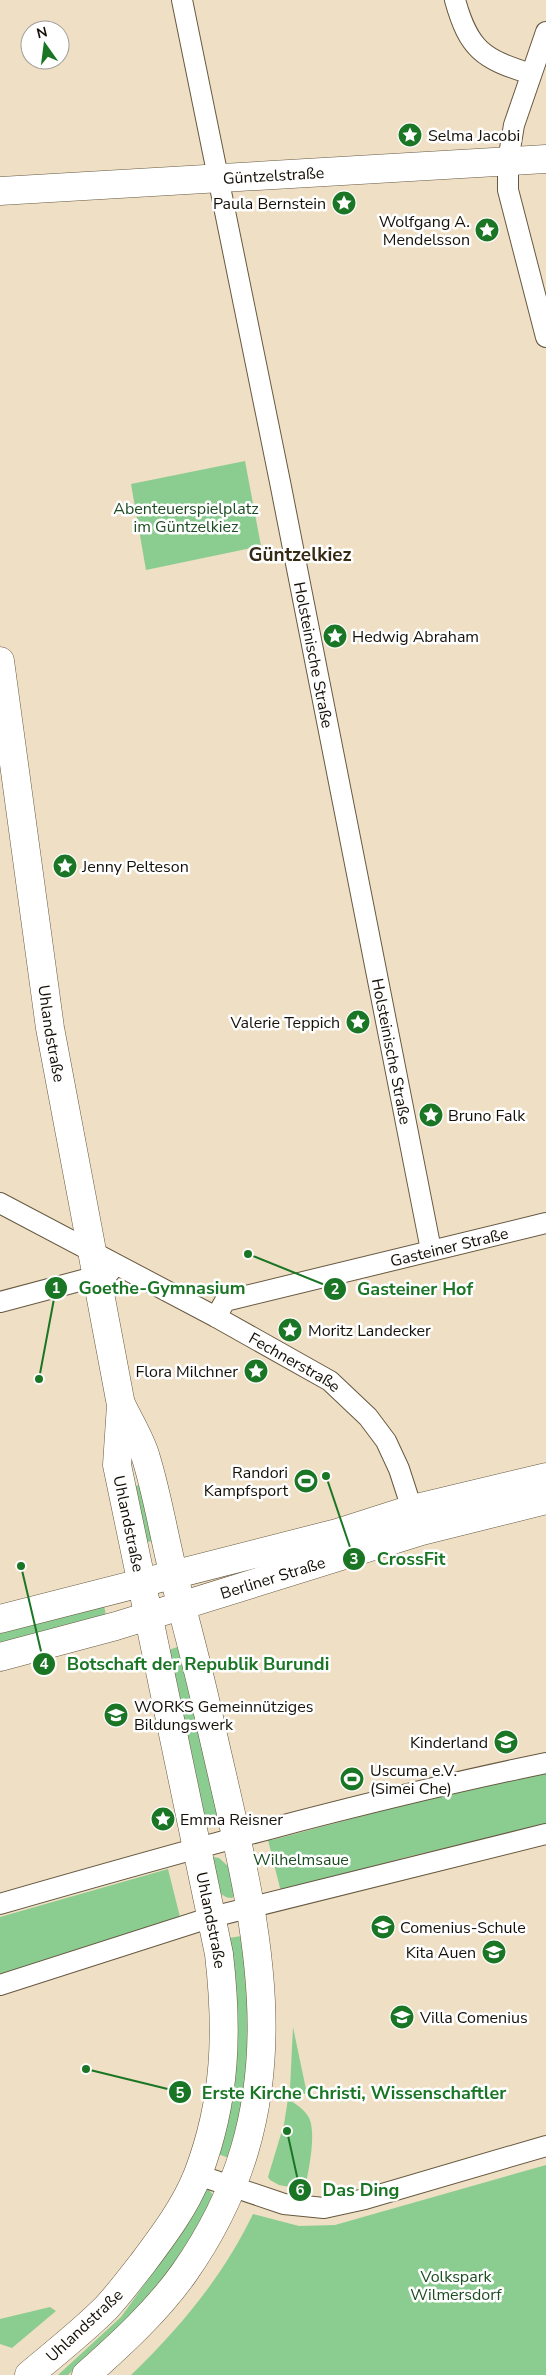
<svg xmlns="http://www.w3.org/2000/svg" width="546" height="2375" font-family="'Nunito Sans',sans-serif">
<rect width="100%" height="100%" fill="#efdfc4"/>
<path fill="#8bcd90" d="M245,461L261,546L146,570L131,484Z
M143,1484L156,1540L144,1543L135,1486Z
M104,1605L106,1616L0,1646V1633Z
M180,1646L218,1817L202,1820L166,1651Z
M546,1772V1824L403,1858L281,1892L267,1836L272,1840L415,1802Z
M213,1857L219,1858L229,1867L234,1896L232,1898C214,1898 214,1873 211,1860Z
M168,1869L180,1917L91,1948L0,1977V1917Z
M241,1936L249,1989L246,2092L229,2158L218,2154C239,2076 243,2019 229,1938Z
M293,2027L307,2094H299L290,2089Z
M288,2099C296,2104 307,2111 310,2120C316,2139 308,2171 305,2190L279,2185L270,2180L268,2177L284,2124Z
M546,2165V2375H131C181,2327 223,2276 253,2214L299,2226L335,2225Z
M204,2190H209L214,2196C203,2215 193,2237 180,2256C149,2302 109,2338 68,2375H58L121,2317L177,2239Z
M50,2307L56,2311L12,2348L0,2344V2319Z"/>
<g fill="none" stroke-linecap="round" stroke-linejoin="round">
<defs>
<g id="street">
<path id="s1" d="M182,0L280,482L431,1250"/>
<path d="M455,0C469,50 483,59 531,74"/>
<path d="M546,32L514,125L508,161V190L546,337"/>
<path id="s2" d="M0,1203L216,1317L330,1381L368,1417L386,1441L399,1469L412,1509"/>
<path d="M0,1302L109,1273"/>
<path id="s3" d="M216,1317L225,1301L546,1223"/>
<path d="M0,1904C181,1852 362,1801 546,1763"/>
<path d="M0,1985L212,1917L546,1834"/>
<path d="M198,2175L284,2204L324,2208L365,2199L546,2146"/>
</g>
<g id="secondary">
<path id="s4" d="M0,191L546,159"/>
<path id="s5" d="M0,661L50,1028L121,1405L117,1465L219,1954C228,2032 226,2100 198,2174C185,2207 163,2236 142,2264C130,2279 119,2294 106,2308C82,2332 55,2353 29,2375"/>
<path d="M0,1619L337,1533L412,1509L546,1477"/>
<path id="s6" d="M0,1657L116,1626L422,1531L546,1500"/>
<path d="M86,2375C121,2344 157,2311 184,2273C313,2090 252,1912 208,1713C198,1667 185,1621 174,1576C164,1537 158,1497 146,1458C141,1440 130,1423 122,1406"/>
</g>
</defs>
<use href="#street" stroke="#675941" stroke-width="22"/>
<use href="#secondary" stroke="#675941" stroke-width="29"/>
<use href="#street" stroke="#fff" stroke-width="20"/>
<use href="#secondary" stroke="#fff" stroke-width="28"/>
</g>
<defs>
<symbol id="sight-disc" viewBox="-11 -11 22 22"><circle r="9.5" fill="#1a7624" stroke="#fff"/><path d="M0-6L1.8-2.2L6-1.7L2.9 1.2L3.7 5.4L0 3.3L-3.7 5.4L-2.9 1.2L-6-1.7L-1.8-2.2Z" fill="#fff"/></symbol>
<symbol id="stadium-disc" viewBox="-11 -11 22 22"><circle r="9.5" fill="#1a7624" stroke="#fff"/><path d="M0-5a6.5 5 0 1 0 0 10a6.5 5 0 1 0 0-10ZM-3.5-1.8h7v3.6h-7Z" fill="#fff"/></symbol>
<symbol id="university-disc" viewBox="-11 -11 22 22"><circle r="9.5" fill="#1a7624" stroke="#fff"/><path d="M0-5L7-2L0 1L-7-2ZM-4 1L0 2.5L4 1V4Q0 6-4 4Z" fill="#fff"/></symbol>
<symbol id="school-disc" viewBox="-11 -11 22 22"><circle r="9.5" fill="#1a7624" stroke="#fff"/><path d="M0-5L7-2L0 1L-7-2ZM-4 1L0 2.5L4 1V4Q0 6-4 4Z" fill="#fff"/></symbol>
</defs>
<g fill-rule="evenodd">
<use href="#sight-disc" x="396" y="121" width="28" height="28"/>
<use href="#sight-disc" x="330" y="189" width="28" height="28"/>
<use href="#sight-disc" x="473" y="216" width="28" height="28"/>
<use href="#sight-disc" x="321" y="622" width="28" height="28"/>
<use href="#sight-disc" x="51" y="852" width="28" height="28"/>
<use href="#sight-disc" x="344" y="1008" width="28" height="28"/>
<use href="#sight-disc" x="417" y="1101" width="28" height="28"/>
<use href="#sight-disc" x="276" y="1316" width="28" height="28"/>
<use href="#sight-disc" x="242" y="1357" width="28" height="28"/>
<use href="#stadium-disc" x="292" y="1467" width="28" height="28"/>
<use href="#university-disc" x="102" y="1701" width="28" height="28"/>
<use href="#school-disc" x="492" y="1728" width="28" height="28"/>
<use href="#stadium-disc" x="338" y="1765" width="28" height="28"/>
<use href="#sight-disc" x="149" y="1805" width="28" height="28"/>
<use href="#school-disc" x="369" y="1913" width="28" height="28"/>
<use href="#school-disc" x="480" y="1938" width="28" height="28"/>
<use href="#school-disc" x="388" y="2003" width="28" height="28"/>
</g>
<g text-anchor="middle" stroke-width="5" stroke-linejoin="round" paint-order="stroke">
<g font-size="16" fill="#151007" stroke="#fff" text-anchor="start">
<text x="428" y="141">Selma Jacobi</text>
<text x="326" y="209" text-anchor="end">Paula Bernstein</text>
<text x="470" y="227" text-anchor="end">Wolfgang A.<tspan x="470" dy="18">Mendelsson</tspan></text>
<text x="352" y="642">Hedwig Abraham</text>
<text x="82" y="872">Jenny Pelteson</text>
<text x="340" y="1028" text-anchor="end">Valerie Teppich</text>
<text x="448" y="1121">Bruno Falk</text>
<text x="308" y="1336">Moritz Landecker</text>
<text x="238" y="1377" text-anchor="end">Flora Milchner</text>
<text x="288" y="1478" text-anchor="end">Randori<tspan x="288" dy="18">Kampfsport</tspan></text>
<text x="134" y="1712">WORKS Gemeinnütziges<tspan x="134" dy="18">Bildungswerk</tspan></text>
<text x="488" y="1748" text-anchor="end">Kinderland</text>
<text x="370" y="1776">Uscuma e.V.<tspan x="370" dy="18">(Simei Che)</tspan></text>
<text x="180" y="1825">Emma Reisner</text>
<text x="400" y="1933">Comenius-Schule</text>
<text x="476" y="1958" text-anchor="end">Kita Auen</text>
<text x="420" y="2023">Villa Comenius</text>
</g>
<g font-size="16" fill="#151007" stroke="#fff">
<text dy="6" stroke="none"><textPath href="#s4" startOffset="274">Güntzelstraße</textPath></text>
<text dy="6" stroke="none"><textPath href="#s1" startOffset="668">Holsteinische Straße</textPath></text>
<text dy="6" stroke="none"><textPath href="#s5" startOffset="376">Uhlandstraße</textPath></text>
<text dy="6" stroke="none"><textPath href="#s1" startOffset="1072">Holsteinische Straße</textPath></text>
<text dy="6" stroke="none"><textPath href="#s3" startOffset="249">Gasteiner Straße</textPath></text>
<text dy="6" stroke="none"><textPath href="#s2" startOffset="335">Fechnerstraße</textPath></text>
<text dy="6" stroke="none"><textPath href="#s5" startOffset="874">Uhlandstraße</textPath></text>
<text dy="6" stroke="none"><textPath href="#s6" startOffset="284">Berliner Straße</textPath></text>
<text dy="6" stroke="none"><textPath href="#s5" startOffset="1279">Uhlandstraße</textPath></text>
<text transform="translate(84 2325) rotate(-43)" y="6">Uhlandstraße</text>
</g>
<g font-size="16" fill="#1c4d22" stroke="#fff">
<text x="186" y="514">Abenteuerspielplatz<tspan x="186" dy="18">im Güntzelkiez</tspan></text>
<text x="301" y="1865">Wilhelmsaue</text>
<text x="456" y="2282">Volkspark<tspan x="456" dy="18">Wilmersdorf</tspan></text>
</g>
<g font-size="19" font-weight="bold" fill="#362a14" stroke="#fff">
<text x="300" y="561">Güntzelkiez</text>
</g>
</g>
<path fill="none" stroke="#1a7624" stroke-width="2" d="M39 1379L56 1288M248 1254L335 1289M326 1476L354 1559M21 1566L44 1664M86 2069L180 2092M287 2131L300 2190"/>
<g fill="#1a7624" stroke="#fff" stroke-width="2">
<circle cx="39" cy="1379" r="5"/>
<circle cx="248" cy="1254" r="5"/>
<circle cx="326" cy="1476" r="5"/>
<circle cx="21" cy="1566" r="5"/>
<circle cx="86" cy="2069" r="5"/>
<circle cx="287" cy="2131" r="5"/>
<circle cx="56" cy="1288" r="12"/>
<circle cx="335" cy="1289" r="12"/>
<circle cx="354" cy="1559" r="12"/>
<circle cx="44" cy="1664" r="12"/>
<circle cx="180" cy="2092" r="12"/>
<circle cx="300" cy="2190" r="12"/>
</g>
<g font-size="15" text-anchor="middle" font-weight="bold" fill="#fff">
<text x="56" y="1293">1</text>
<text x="335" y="1294">2</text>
<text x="354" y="1564">3</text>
<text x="44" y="1669">4</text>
<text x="180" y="2098">5</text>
<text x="300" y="2195">6</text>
</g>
<g font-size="18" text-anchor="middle" font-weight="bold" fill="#1a7624" stroke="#fff" stroke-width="5" stroke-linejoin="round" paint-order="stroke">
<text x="162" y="1294">Goethe-Gymnasium</text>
<text x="415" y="1295">Gasteiner Hof</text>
<text x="411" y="1565">CrossFit</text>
<text x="198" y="1670">Botschaft der Republik Burundi</text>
<text x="354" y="2099">Erste Kirche Christi, Wissenschaftler</text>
<text x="361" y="2196">Das Ding</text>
</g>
<g transform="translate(45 45) rotate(346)"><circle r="24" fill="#ffffff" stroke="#a19f9c"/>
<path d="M0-4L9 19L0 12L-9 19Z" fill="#1a7624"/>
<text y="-8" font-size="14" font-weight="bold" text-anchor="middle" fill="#151007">N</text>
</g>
</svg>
